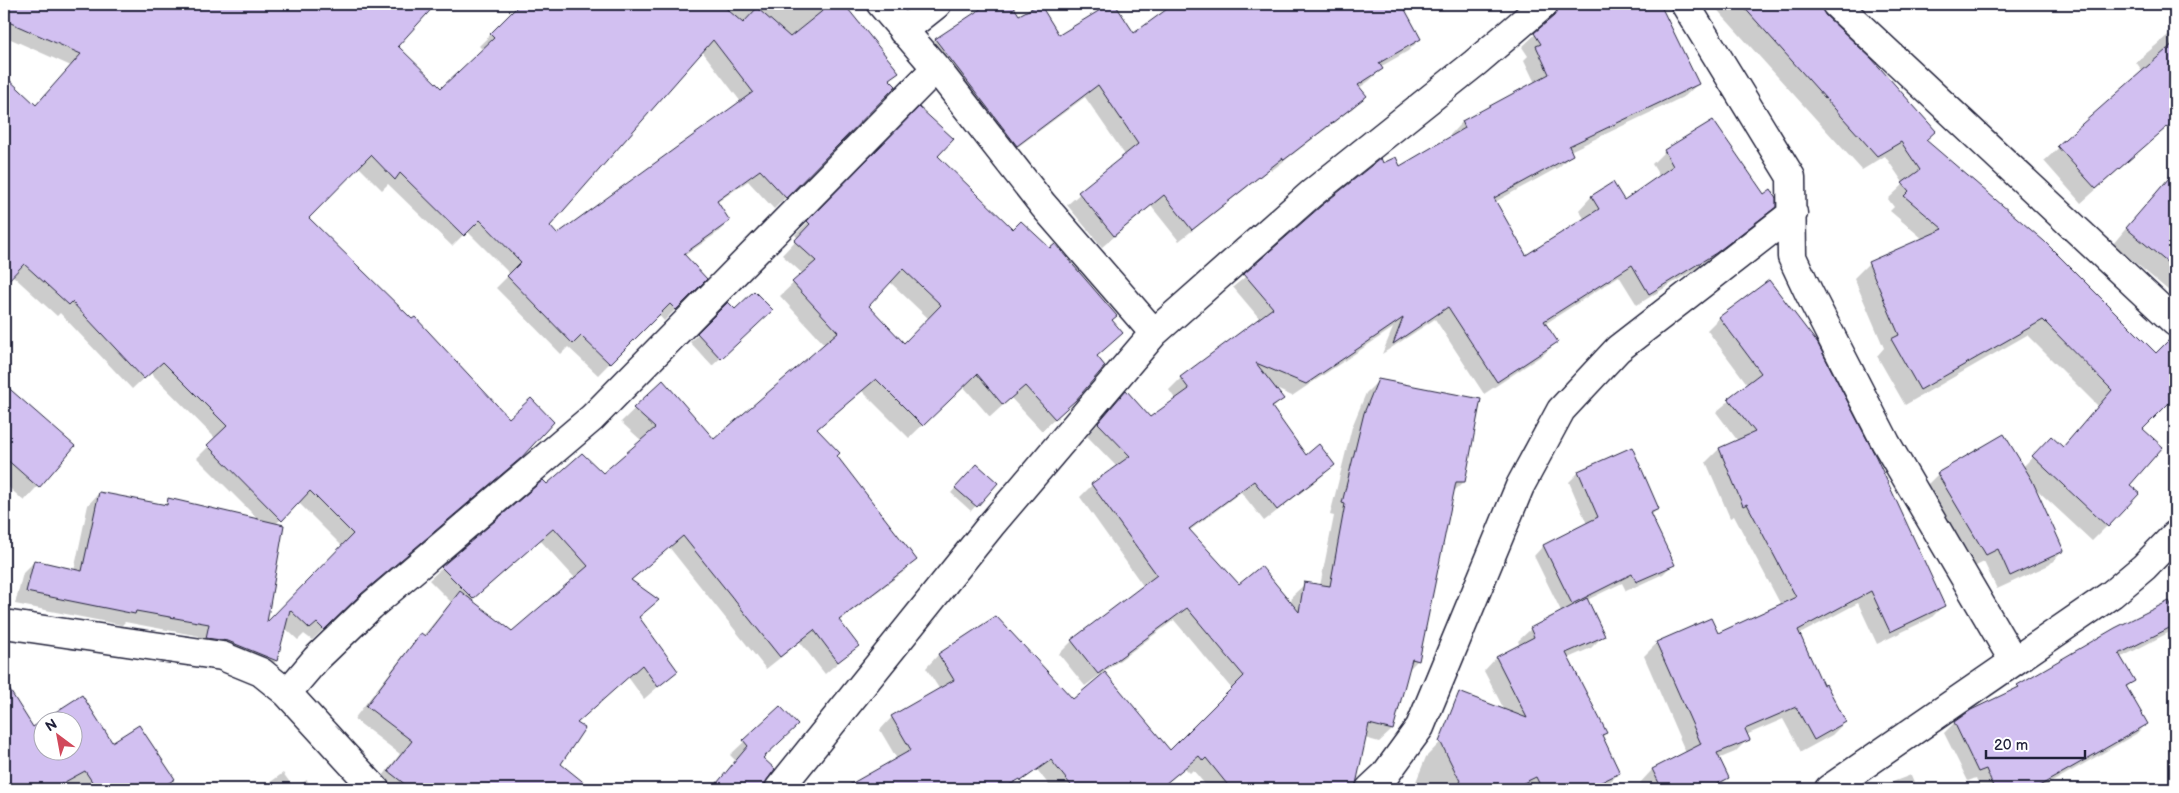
<svg xmlns="http://www.w3.org/2000/svg" width="2179" height="793" font-family="'Balsamiq Sans',sans-serif">
<rect width="100%" height="100%" fill="#fff"/>
<filter id="ink" filterUnits="userSpaceOnUse"><feTurbulence type="fractalNoise" baseFrequency=".02" numOctaves="2"/><feDisplacementMap in="SourceGraphic" scale="10" xChannelSelector="R" yChannelSelector="G"/><feConvolveMatrix kernelMatrix="1 2 1 2 8 2 1 2 1" color-interpolation-filters="sRGB"/></filter>
<g filter="url(#ink)">
<path fill="#0003" fill-rule="evenodd" d="M4,4H435L397,46L441,89L483,50L479,46L522,4H843L897,72L888,80L895,86L774,209L748,181L716,203L729,221L717,233L684,256L705,279L664,321L658,314L598,375L568,347L561,354L496,288L510,274L467,231L452,246L388,184L382,190L358,166L307,218L521,457L348,606L312,640L304,634L298,640L284,627L276,661L264,672L195,649L199,636L125,622L122,625L15,604L23,573L35,561L74,571L88,505L99,493L163,506L169,500L259,520L197,458L216,439L150,372L132,389L60,313L57,316L12,275L4,284V76L35,106L71,66L4,36ZM702,51L741,102L557,236L548,226ZM298,502L342,546L265,626L276,524Z
M991,4H1010L1019,17L1039,4L1058,37L1112,4L1133,35L1176,4H1287L1328,68L1343,60L1315,4H1417L1404,11L1420,39L1408,51L1380,67L1382,69L1369,81L1359,88L1365,96L1353,108L1271,171L1270,169L1179,241L1151,206L1102,247L1067,205L1125,155L1085,97L1004,157L923,52L935,40Z
M1559,4H1659L1698,84L1685,96L1570,151L1572,154L1559,167L1495,202L1526,257L1585,220L1579,210L1591,197L1613,184L1623,202L1660,177L1652,164L1665,151L1763,195L1774,206L1762,219L1702,265L1637,305L1619,276L1545,324L1557,342L1544,354L1484,394L1435,319L1382,354L1393,328L1292,396L1274,388L1282,399L1272,409L1306,456L1333,465L1321,477L1264,521L1241,492L1189,531L1239,586L1291,604L1292,596L1305,584L1320,586L1334,516L1330,515L1352,427L1366,393L1379,380L1464,482L1453,492L1418,660L1408,670L1392,730L1379,742L1365,738L1347,772L1327,789H1209L1193,770L1190,773L1185,768L1160,789H1052L1001,723L1022,776L1008,789H848L897,759L880,730L892,717L940,690L926,668L938,655L996,618L1073,701L1170,752L1232,689L1174,620L1085,686L1059,654L1072,641L1144,587L1080,497L1092,485L1117,467L1087,436L1126,392L1150,418L1176,400L1169,390L1181,378L1260,319L1233,287L1383,164L1400,167L1451,138L1450,135L1462,122L1535,83L1524,60L1528,56L1522,47L1545,25L1547,16Z
M1712,4H1820L1824,16L1924,141L2156,355L2172,339L2175,342V395L2141,429L2129,485L2107,526L2092,541L2034,487L2063,551L2049,565L1997,589L1984,562L1972,568L1925,487L1938,474L2023,467L2051,438L2062,448L2098,406L2027,335L1905,405L1877,356L1884,348L1854,278L1869,263L1923,239L1890,211L1894,207L1888,199L1904,184L1885,156L1862,170Z
M2173,31L2175,33V120L2081,203L2044,161L2143,72L2136,62Z
M919,109L936,156L1013,231L1111,320L1121,333L1096,357L1076,399L1042,431L1011,398L990,417L963,386L909,438L862,391L816,430L915,560L902,573L839,621L857,646L825,674L800,642L766,669L669,547L630,581L657,601L638,618L676,671L644,699L628,677L576,724L559,764L590,789H381L376,785L400,754L354,719L409,648L422,635L423,636L451,602L429,580L442,568L547,486L603,475L642,441L621,422L663,381L713,441L825,345L780,296L803,274L782,255L798,238L795,235ZM890,282L929,319L904,345L868,306ZM540,540L575,578L512,633L471,601Z
M2175,170V296L2113,244Z
M728,304L735,311L771,310L712,366L690,342Z
M1720,317L1944,605L1931,618L1877,644L1858,603L1798,635L1822,687L1845,722L1832,735L1801,752L1783,719L1746,735L1748,739L1735,752L1718,759L1727,778L1718,789H1643L1640,783L1652,770L1686,753L1644,656L1657,643L1717,635L1781,605L1734,516L1730,518L1706,462L1719,449L1738,441L1716,412L1748,385L1707,330Z
M4,385L74,446L24,501L4,483Z
M972,470L996,483L971,511L951,493Z
M1579,472L1658,509L1650,516L1673,564L1663,574L1626,591L1622,583L1587,600L1604,635L1591,648L1568,658L1606,733L1602,737L1619,773L1606,786L1598,789H1413L1426,757L1480,702L1505,711L1484,671L1496,658L1520,646L1518,641L1531,629L1562,613L1534,556L1543,546L1587,524L1569,482Z
M2168,603L2175,616V626L2168,633L2120,658L2133,681L2126,688L2146,724L2136,734L2040,789H1980L1976,778L1968,781L1944,733L1954,723L1972,711L2013,691L2018,686Z
M4,683L32,729L42,722V750H72V720H45L81,697L111,744L173,779L163,789H4Z
M780,708L762,758L763,789H713L735,760L730,755Z
M283,773L294,788L307,780L312,788L321,782L326,789H261Z
M1911,775L1917,789H1874Z"/>
<path fill="#d2c0f1" stroke="#22223b" fill-rule="evenodd" d="M4,4H436L398,46L441,88L494,38L490,34L520,4H721L743,23L757,8L790,37L831,4H844L899,72L889,79L896,86L786,198L760,170L717,201L730,221L684,254L707,279L676,310L670,304L610,364L581,336L573,344L507,276L521,262L480,220L464,236L400,173L395,180L371,155L309,218L412,319L415,317L509,418L531,398L554,422L521,458L361,594L324,630L317,623L310,629L290,610L277,661L228,641L206,638L209,624L136,611L135,614L26,592L34,560L82,571L99,492L167,505L168,498L284,525L267,622L353,534L310,491L282,521L207,445L227,426L163,362L144,379L72,302L69,305L24,264L4,285V75L36,105L81,54L4,20ZM713,40L753,92L557,234L550,226Z
M988,4H1012L1019,15L1040,4L1059,35L1110,4H1115L1134,33L1174,4H1402L1421,39L1379,63L1383,69L1358,85L1367,96L1284,160L1283,158L1192,230L1164,195L1114,236L1078,192L1138,144L1098,85L1017,146L935,39Z
M1559,4H1660L1699,84L1569,146L1573,155L1494,198L1526,255L1599,209L1591,196L1613,182L1624,200L1673,166L1664,150L1713,120L1764,194L1771,189L1776,198V207L1716,253L1649,294L1632,265L1544,321L1558,342L1497,382L1448,307L1393,344L1403,318L1306,384L1256,363L1284,399L1272,407L1306,455L1319,444L1335,465L1277,510L1254,481L1189,529L1239,584L1261,566L1299,612L1304,582L1330,586L1345,504L1342,503L1364,413L1378,379L1481,399L1465,482H1456L1419,661L1412,659L1393,730L1369,724L1355,789H1231L1206,758L1203,761L1199,756L1159,789H1074L1051,760L1021,781L1020,779L1002,789H842L911,750L891,716L954,680L938,654L996,616L1073,699L1105,672L1170,750L1244,676L1187,608L1098,674L1071,640L1157,575L1091,484L1130,456L1098,423L1126,390L1150,417L1189,389L1180,377L1273,308L1244,274L1321,206L1381,158L1383,163L1396,157L1400,166L1465,128L1462,121L1549,74L1536,46L1541,44L1534,33L1554,16Z
M1741,4H1821L1825,15L1872,59L1936,131L1926,140L2044,241L2156,353L2172,337H2175V397L2143,429L2163,447L2130,485L2140,493L2108,527L2032,456L2051,436L2063,447L2112,390L2043,320L1920,390L1891,339L1899,335L1868,262L1943,229L1904,196L1909,191L1902,183L1920,170L1901,142L1877,156Z
M2175,42V120L2096,189L2057,146Z
M919,107L954,139L938,156L1013,229L1021,221L1050,248L1055,244L1117,316L1112,320L1123,333L1097,356L1105,366L1076,400L1055,419L1025,386L1003,405L977,374L923,426L876,379L817,429L840,453L837,456L917,560L839,620L859,646L838,662L814,630L780,657L683,536L631,580L659,600L639,617L678,671L658,687L642,665L577,723L585,728L561,764L592,789H411L388,771L412,741L366,706L421,633L425,636L460,591L512,631L588,566L554,528L473,599L441,567L543,480L547,484L582,453L603,473L655,428L633,408L663,380L714,439L838,332L792,282L816,261L794,241L810,224L807,221ZM903,269L941,305L904,343L869,306Z
M2175,171V269L2126,228Z
M1769,280L1818,344L1876,457L1945,606L1890,632L1871,591L1798,630L1823,685L1826,684L1846,722L1814,740L1796,707L1745,729L1750,740L1717,753L1729,778L1707,789H1662L1652,769L1701,744L1656,642L1711,618L1718,633L1796,597L1747,504L1743,506L1719,448L1755,432L1728,398L1761,373L1719,317Z
M754,291L773,310L721,359L697,333L728,302L735,309Z
M4,384L75,446L39,488L4,457Z
M2004,434L2032,480L2064,551L2010,576L1998,549L1986,555L1937,473Z
M1632,447L1659,509L1650,513L1675,565L1636,582L1632,574L1572,604L1543,545L1598,517L1578,471Z
M977,464L998,483L977,507L955,488Z
M1587,598L1605,636L1566,653L1607,733L1602,735L1620,773L1587,789H1542L1536,777L1511,789H1464L1441,743L1439,742L1459,692L1527,718L1496,657L1534,637L1530,628Z
M2169,601L2175,613V625L2119,654L2135,681L2126,686L2148,724L2034,789H1994L1986,769L1978,772L1954,722L1971,710L2019,687L2017,685L2115,628Z
M4,681L33,727L42,721V750H72V720H43L82,695L112,742L139,725L175,779L159,789H97L85,771L52,789H4Z
M780,706L798,725L763,758L775,769L767,780L764,789H712L748,746L743,740Z"/>
<g fill="none" stroke-linecap="round" stroke-linejoin="round">
<defs>
<path id="minor" d="M881,4L936,68L1043,205L1154,333
M1685,4L1791,177L1792,257L1809,293L1886,443L2013,660
M1836,4L2175,322
M903,31L937,4
M4,624L222,656L261,672L287,693L375,789
M287,693L316,659L371,606L592,418L936,68
M779,789L991,525L1154,333L1311,194L1475,63L1544,4
M1370,789L1385,775L1420,727L1520,486L1561,410L1618,349L1793,213
M1829,789L2112,594L2144,567L2175,535"/>
</defs>
<use href="#minor" stroke="#22223b" stroke-width="31"/>
<use href="#minor" stroke="#fff" stroke-width="28"/>
</g>
</g>
<rect width="2179" height="793" fill="none" stroke="#fff" stroke-width="20"/>
<rect x="10" y="10" width="2159" height="773" fill="none" stroke="#22223b" stroke-width="2" filter="url(#ink)"/>
<g transform="translate(58 736) rotate(328)"><circle r="24" fill="#ffffff" stroke="#a7a7b1"/>
<path d="M0-4L9 19L0 12L-9 19Z" fill="#d1495b"/>
<text y="-8" font-size="14" font-weight="bold" text-anchor="middle" fill="#22223b">N</text>
</g>
<path d="M1986 750v8h99v-8" fill="none" stroke="#22223b" stroke-width="2.5"/>
<text x="1994" y="750" font-size="15" fill="#22223b" stroke="#ffffff" stroke-width="4" paint-order="stroke">20 m</text>
</svg>
